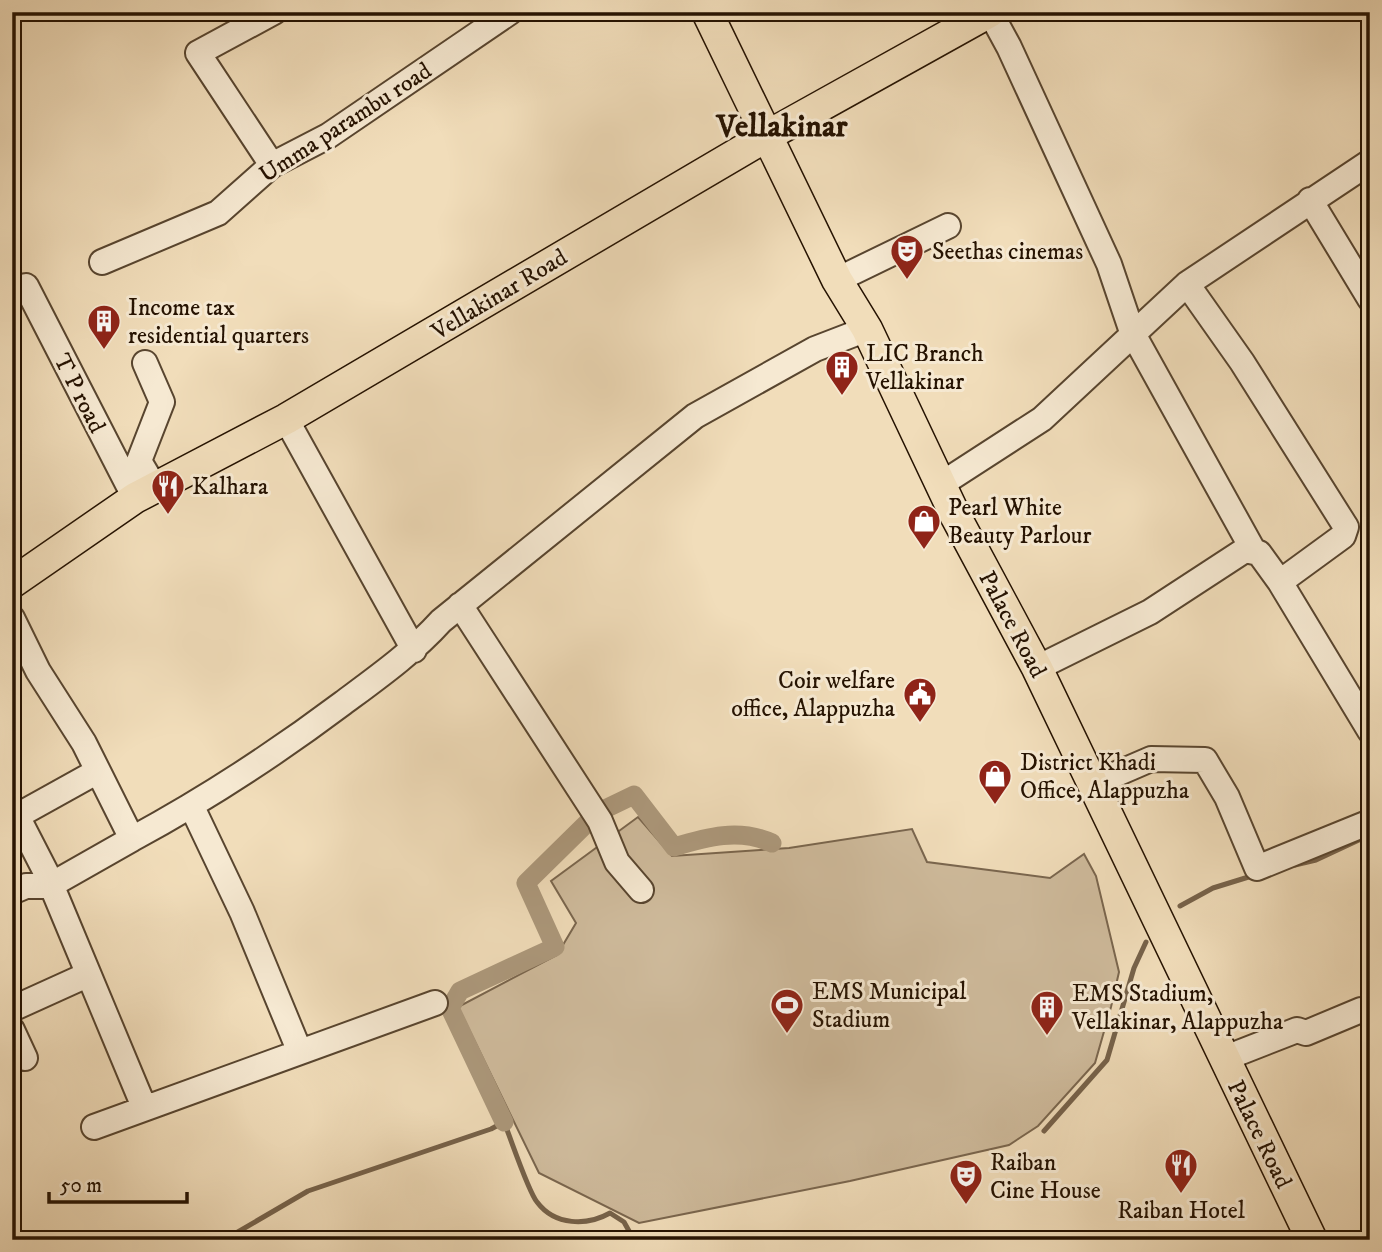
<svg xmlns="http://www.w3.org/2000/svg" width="1382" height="1252" font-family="'IM FELL DW Pica',serif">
<rect width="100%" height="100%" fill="#f1ddba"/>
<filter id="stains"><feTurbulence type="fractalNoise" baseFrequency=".00286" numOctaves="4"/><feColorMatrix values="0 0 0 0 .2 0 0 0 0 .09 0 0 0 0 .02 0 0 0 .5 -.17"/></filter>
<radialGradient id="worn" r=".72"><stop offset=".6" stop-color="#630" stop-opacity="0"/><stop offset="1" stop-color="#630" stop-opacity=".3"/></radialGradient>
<path fill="#ceba9b" stroke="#7a664e" stroke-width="2" d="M638,817L672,856L789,848L912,829L927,862L1050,878L1084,854L1096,876L1119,972L1111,1007L1095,1063L1038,1126L1009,1145L850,1181L639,1223L539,1173L458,1007L557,955L576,923L551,881Z"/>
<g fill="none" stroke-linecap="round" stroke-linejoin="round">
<path stroke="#76624a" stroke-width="5" d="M1295,865L1316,860L1361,839
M1180,906L1213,888L1255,875
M1044,1131L1107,1060L1134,968L1146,942
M224,1240L308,1191L491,1129L504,1122C511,1139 528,1191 537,1202C555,1226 587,1226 610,1213L624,1222L634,1240
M744,1240L751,1238"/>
<path stroke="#ac987b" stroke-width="19" d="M607,808L634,795L674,847C707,837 739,828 772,843
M504,1122L450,1008L460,991L555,947L526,883L587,823"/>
<defs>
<path id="minor" d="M990,12L1009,47L1109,264L1132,332L1253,550
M272,165L198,53L274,12
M1310,200L1370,299
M102,262L218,213L272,165L328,136L510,12
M837,280L948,226
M1187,284L1242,362L1346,527L1343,536L1280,582
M12,290L26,286L135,498
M145,363L162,402L139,461L155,488
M286,419L414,650
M940,485L1042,419L1187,284L1370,162
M460,605L600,821L617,862L641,890
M12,618L38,671L84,743L132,839C206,799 275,754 343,703C378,677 412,653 441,621L695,416L815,349L867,329
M1037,668L1150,612L1245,550L1259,553L1280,582L1370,731
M1091,785L1151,759L1205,760L1227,797L1257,868L1370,822
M192,807L242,912L299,1050
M132,839L58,881L53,889L144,1107
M12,892L26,886H53L17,816L98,771
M12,1009L87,975
M12,1030L25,1058
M1223,1059L1297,1030L1306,1033L1361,1010
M94,1127L435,1003"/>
<path id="major" d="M707,12L837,280L867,329L956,517L1037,668L1312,1240
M12,583L135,498L286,419L767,136L990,12"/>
</defs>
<use href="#minor" stroke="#58452f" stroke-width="28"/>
<use href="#major" stroke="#251201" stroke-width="33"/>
<use href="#minor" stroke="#f6e9d2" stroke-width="24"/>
<use href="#major" stroke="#f1ddba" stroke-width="30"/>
</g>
<defs>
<symbol id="theatre-pin" viewBox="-11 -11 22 30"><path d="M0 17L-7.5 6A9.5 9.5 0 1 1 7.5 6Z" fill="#8f2418" stroke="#f6e9d2"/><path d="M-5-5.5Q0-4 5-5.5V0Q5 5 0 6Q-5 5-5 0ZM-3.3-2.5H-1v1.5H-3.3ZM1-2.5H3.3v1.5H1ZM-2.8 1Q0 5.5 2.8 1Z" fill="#fff"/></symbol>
<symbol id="building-pin" viewBox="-11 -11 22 30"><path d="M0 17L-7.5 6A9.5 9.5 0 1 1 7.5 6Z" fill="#8f2418" stroke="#f6e9d2"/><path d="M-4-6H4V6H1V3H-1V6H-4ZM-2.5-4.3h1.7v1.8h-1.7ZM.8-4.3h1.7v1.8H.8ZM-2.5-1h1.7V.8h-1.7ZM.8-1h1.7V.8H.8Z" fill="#fff"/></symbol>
<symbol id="restaurant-pin" viewBox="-11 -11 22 30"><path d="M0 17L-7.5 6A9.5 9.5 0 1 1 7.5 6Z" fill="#8f2418" stroke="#f6e9d2"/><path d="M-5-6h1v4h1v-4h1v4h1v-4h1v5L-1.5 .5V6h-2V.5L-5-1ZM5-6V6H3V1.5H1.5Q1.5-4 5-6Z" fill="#fff"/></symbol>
<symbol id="shop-pin" viewBox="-11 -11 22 30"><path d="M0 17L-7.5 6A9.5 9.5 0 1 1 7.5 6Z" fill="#8f2418" stroke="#f6e9d2"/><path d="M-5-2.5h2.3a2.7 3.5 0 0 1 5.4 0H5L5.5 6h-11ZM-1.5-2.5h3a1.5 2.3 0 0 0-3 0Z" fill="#fff"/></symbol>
<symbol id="civic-pin" viewBox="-11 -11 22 30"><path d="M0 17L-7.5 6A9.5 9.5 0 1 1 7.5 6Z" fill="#8f2418" stroke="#f6e9d2"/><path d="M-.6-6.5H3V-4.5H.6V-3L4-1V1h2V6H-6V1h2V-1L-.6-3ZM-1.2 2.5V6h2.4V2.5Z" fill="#fff"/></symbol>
<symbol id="stadium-pin" viewBox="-11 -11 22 30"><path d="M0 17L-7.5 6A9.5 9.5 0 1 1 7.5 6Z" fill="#8f2418" stroke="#f6e9d2"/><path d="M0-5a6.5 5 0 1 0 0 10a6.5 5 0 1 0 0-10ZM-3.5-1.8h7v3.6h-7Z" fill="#fff"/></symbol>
</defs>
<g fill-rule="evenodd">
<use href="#theatre-pin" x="888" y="232" width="38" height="52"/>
<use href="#building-pin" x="85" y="302" width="38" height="52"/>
<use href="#building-pin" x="823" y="348" width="38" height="52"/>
<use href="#restaurant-pin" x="149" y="467" width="38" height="52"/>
<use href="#shop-pin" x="905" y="502" width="38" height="52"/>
<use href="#civic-pin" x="901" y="675" width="38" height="52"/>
<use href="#shop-pin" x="976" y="757" width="38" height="52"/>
<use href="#stadium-pin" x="768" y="986" width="38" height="52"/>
<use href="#building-pin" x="1028" y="988" width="38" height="52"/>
<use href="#restaurant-pin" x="1162" y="1146" width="38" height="52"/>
<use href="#theatre-pin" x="947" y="1157" width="38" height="52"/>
</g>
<g text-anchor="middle" stroke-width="6" stroke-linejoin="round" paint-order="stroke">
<g font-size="24" fill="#251201" stroke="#f6e9d2">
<text transform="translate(345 122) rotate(-33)" y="8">Umma parambu road</text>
<text transform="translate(499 294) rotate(-31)" y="8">Vellakinar Road</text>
<text transform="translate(80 393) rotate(63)" y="8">T P road</text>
<text transform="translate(1013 624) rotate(62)" y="8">Palace Road</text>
<text transform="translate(1260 1134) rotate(64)" y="8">Palace Road</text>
</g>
<g font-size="24" fill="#251201" stroke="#f6e9d2" text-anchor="start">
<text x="932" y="259">Seethas cinemas</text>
<text x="128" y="315">Income tax<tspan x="128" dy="28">residential quarters</tspan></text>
<text x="866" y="361">LIC Branch<tspan x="866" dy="28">Vellakinar</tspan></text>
<text x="192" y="494">Kalhara</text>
<text x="948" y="515">Pearl White<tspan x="948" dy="28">Beauty Parlour</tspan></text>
<text x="895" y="688" text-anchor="end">Coir welfare<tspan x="895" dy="28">office, Alappuzha</tspan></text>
<text x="1020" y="770">District Khadi<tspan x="1020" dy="28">Office, Alappuzha</tspan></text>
<text x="812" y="999">EMS Municipal<tspan x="812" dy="28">Stadium</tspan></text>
<text x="1072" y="1001">EMS Stadium,<tspan x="1072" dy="28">Vellakinar, Alappuzha</tspan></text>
<text x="990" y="1170">Raiban<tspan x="990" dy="28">Cine House</tspan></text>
<text x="1181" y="1218" text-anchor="middle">Raiban Hotel</text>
</g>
<g font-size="32" font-weight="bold" fill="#251201" stroke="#f6e9d2">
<text x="782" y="136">Vellakinar</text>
</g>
</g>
<rect width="1382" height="1252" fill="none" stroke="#f1ddba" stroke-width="42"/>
<rect x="14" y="14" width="1354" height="1224" fill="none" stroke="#251201" stroke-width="3.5"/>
<rect x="21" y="21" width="1340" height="1210" fill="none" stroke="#251201" stroke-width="2"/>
<path d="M49 1192v10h138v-10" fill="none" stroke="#251201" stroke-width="3.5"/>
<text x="60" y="1192" font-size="21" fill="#251201" stroke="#f6e9d2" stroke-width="5" paint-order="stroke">50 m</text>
<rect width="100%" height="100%" filter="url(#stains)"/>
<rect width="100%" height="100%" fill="url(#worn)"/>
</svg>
